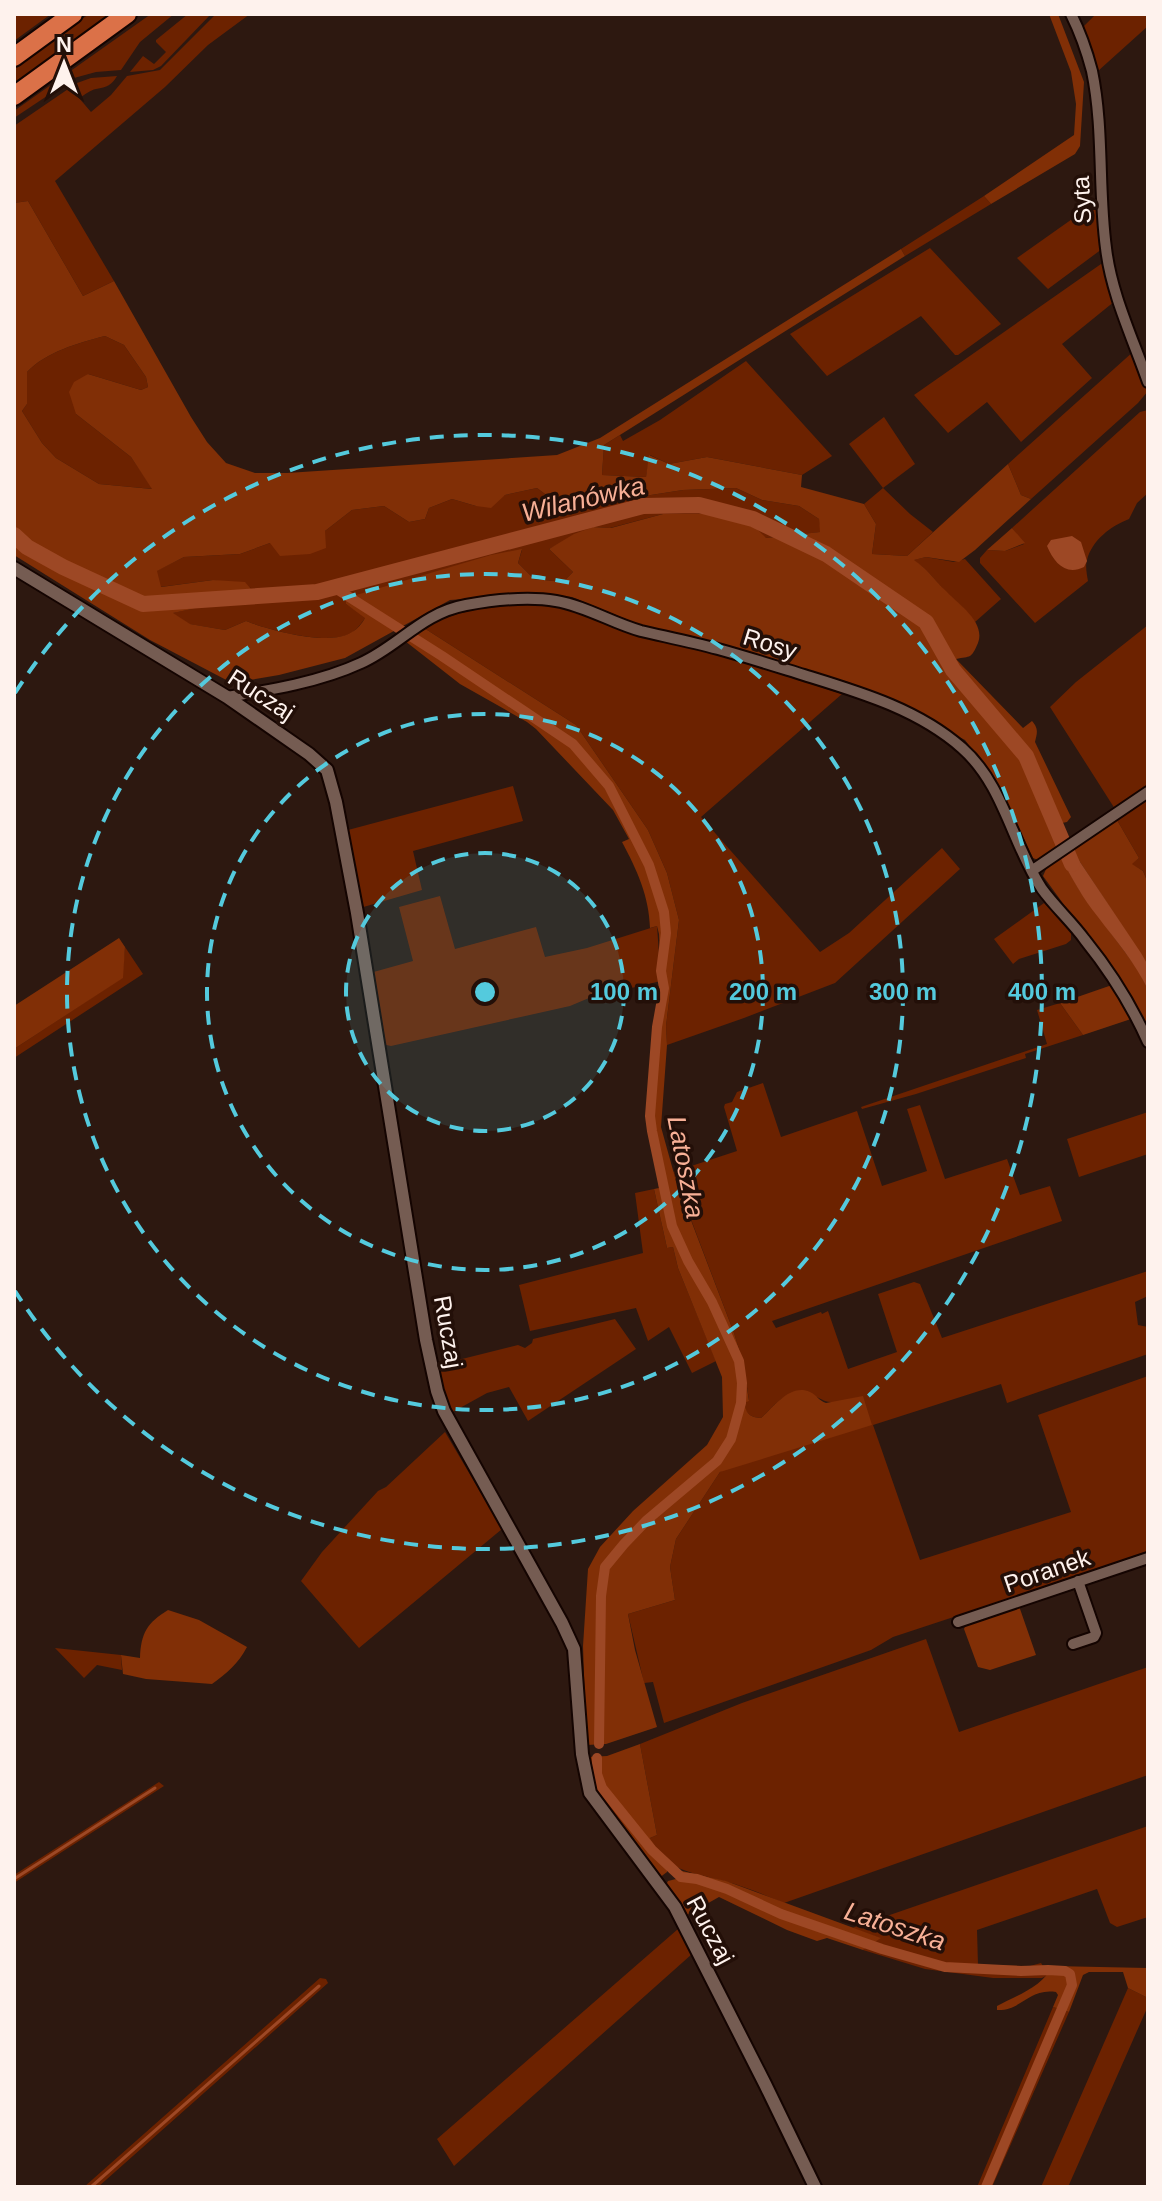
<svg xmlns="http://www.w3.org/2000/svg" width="1162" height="2201" font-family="Arial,sans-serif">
<rect width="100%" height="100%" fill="#2d1810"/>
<path fill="#6c2200" d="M14,14H51L14,41Z
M89,14H114L14,86V68Z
M151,14H174L140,42L121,70L96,72L74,78L14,118V111Z
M188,14H211L161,66L153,70L130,72L143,56L154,64L166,52L156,42V40Z
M216,14H250L208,45L165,87L55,181L114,281L83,296L28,201L14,203V126L77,83L91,78L117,76C112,85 107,87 96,89C90,90 85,95 79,98L91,112L111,95L127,76L160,70Z
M1096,14H1148V26L1098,71L1082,28Z
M984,196L991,204L905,256L901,249Z
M1099,200L1102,249L1048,289L1017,258Z
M930,248L1001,324L958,355H955L921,316L827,376L790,334Z
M1101,264L1105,265L1115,301L1062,344L1092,378L1021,442L987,402L948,433L914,395Z
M105,336L124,345L146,377L148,387L141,390L88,374L76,414L131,457L153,489L99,484L56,458L42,443L22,411L27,404V372C46,352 78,343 105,336Z
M1134,351L1148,391L1138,403L1031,499L1021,495L1008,464Z
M746,361L832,456L802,475L707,457L669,464L650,455L646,477L602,475L604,445L620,435L623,441L660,420Z
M1148,410V493L1137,503L1129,519C1111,526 1092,540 1087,560C1085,566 1087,575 1088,581L1035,623L980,563V558L987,550L1005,551L1024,544L1012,528L1140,412Z
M884,417L915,464L883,488L910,514L933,532L907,556L872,554L876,524L864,504L883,488L849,444Z
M537,488L549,497H575L593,504L683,490L736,488L762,500L799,506L819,519L821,532L766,538L663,514L610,528L593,527L549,549L573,572L563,582L534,579L518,563L522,550L346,604L366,617C362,622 358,628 353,632C331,647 269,630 246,621L225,630L189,624L172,613L221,603L251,588L213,580L160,587L156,571L184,557L240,554L270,543L325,531L352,510L384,506L409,522L425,519L429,508L452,499L476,506L505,495Z
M926,557L954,562L965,559L1001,599L975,622C966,610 958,603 947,593C934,580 930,571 913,560Z
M541,603L576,610L635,635L712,652L842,694L701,817L820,952L849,933L942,848L960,869L835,983L744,1018L667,1045L666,1026L679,920L667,873L648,830L576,725L424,628C463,607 497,607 541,603Z
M1148,625V787L1115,809L1050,707L1076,682Z
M513,786L523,821L413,851L422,890L360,908L348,830Z
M1148,800V883L1143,871L1131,864L1139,858L1117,820Z
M440,896L455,949L536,927L545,957L587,948L657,926L661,981L589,998L570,1006L391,1046L382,1044L370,973L413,961L399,907Z
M1044,903L1071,932V940L1066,944L1019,959L1013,964L994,939Z
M125,947L143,974L14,1058V1049L122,978Z
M1060,1003L1083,1035L1025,1054L1026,1058L916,1094L862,1109L861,1107L1047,1044L1037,1010Z
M763,1083L781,1137L857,1111L882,1186L927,1171L907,1109L920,1105L945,1179L1007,1159L1020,1195L1050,1186L1062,1221L772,1321L776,1328L821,1312L822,1314L828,1311L848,1369L897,1352L878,1294L914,1282L920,1284L942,1338L1148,1271V1296L1135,1302L1138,1325L1148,1327V1354L1007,1403L1001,1384L873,1425L920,1560L1071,1512L1038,1415L1148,1376V1553L893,1637L871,1650L664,1723L653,1682L644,1683L628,1614L675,1600L670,1567L676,1539L720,1472L839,1402C824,1403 825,1400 814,1396C786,1386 778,1403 761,1418C749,1417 747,1414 743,1403L749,1400L743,1362L734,1333L673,1172L737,1151L724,1107L725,1104L732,1102L737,1092Z
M1148,1112V1154L1079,1177L1067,1139Z
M654,1189L667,1248L673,1247L678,1268L716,1361L692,1373L669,1327L648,1341L636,1308L530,1331L519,1285L643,1253L635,1193Z
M615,1319L636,1349L528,1421L509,1387L487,1393L449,1414L438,1379L440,1368L454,1361L518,1345L525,1348L532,1343L533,1339Z
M445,1432L502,1529L359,1648L301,1581L322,1552L378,1491L386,1487Z
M926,1639L959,1732L1148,1667V1775L784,1903C764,1895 744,1886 724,1881C692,1872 666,1872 650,1838L657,1835L640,1744L742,1703Z
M55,1648L121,1655L122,1670L97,1665L84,1678Z
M159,1782L164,1786L14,1883V1875Z
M1148,1826V1917L1117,1927L1110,1923L1097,1889L977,1930L978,1965L1030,1966L1041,1963L1043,1966H1052L1048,1975L1042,1978H993L925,1969L863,1950L880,1938L852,1928Z
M678,1929L692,1954L454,2166L437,2139Z
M320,1978L326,1979L328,1983L98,2187H84Z
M1128,1988L1148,1998V2006L1068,2187H1041Z
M1053,2007L1069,2012L992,2187H977Z"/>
<path fill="#812f06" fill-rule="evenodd" d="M1049,14H1058L1084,82L1080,146L1075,154L991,204L984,196L1074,135L1076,104L1071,72Z
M28,201L83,296L114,281L191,417L207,442L226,463L255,473H287L557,455L600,438L901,249L905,256L604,445L602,475L646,477L649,455L669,464L707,457L802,475L801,487L864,504L876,524L872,554L907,556L1008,464L1021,495L1031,499L975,550L959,562L926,557L914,560C929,570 933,579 946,591C958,604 986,622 978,643C971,659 971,656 956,659L1023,728L1032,721C1039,729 1037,733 1035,742L1071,817L1067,822L1062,823L1070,840L1038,860L1033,858L1000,787L965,740L884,697L717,644L638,624L572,597L533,594L450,600L345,658L279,675L232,683L150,640L14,555V203ZM105,336L124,345L146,377L148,387L141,390L88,374L74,382L69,392L76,414L131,457L152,489L99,484L56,458L42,443L22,411L27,404V372C46,352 78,343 105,336ZM537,488L549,497H575L593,504L683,490L736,488L762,500L799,506L819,519L820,532L766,538L755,527L705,514H663L611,528L593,527L574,534L549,549L573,572L563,582L534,579L518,563L522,549L491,555L346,598V604L365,618C362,623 358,629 352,632C330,647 269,630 246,621L225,630L190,624L173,613L221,603L251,589L245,582L213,580L161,587L157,571L184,557L240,554L270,543L280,556L310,554L326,548L325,531L352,510L384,506L409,522L425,519L429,508L452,499L476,506L491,508L505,495Z
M1012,528L1025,543L1005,551L987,550Z
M424,628L576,725L648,830L667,873L679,920L666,1026L667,1045L661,1127L676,1181L734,1333L743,1362L749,1401L744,1403C747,1414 749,1417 761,1418C774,1407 790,1383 810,1392C817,1395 819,1401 826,1403L863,1396L872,1425L720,1472L676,1539L670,1567L675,1600L628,1614L635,1650L657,1727L606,1744L587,1745L586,1738L583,1646L588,1569L600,1547L633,1511L707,1445L723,1417L722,1377L678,1268L673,1247L667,1248L654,1189L659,1188L655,1157L648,1124L661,981L659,934L657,926L650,928C649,896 637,870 622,842L629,839L613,810L536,729L527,722L460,684L405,641Z
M1117,820L1139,858L1132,864L1143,871L1148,883V965L1072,850Z
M1061,858L1080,891L1139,971L1148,990V1035L1097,950L1043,876L1047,867Z
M119,938L125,947L123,978L14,1049V1006Z
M1112,985L1134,1018L1083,1035L1060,1003Z
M1019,1606L1036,1655L990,1670L978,1667L964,1629L966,1624Z
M168,1610L199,1620L247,1647C238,1664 227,1673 212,1684L146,1679L123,1674L121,1655L140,1658C141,1633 147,1623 168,1610Z
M640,1744L657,1835L650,1838L661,1856L671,1863L667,1867V1872L659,1878L603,1805L592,1780L588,1757L607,1756Z
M682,1871L726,1881L881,1938L863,1950L827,1938L817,1941L787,1930L719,1897L687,1915L665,1887L668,1881L676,1879Z
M1052,1966L1148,1968V1998L1128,1988L1123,1972H1089L1083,1975L1069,2012L1053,2007L1058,1995L1056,1992C1028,1988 1022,2011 997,2010V2006C1016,1996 1044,1986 1052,1966Z"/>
<path fill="#9d4825" d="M1072,536L1081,542L1087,561L1084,567C1066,576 1054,563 1047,546L1051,540Z
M1072,850L1141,953L1148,965V990C1135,962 1116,941 1098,917C1083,899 1072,878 1061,858Z"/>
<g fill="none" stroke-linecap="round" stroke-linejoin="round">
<path stroke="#9d4825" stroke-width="3" d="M14,1879L155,1788
M91,2187L319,1986"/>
<path stroke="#9d4825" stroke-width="10" d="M335,588L442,656L573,744L609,786L649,865L664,912L666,933L661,971L664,988L657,1027L650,1116L652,1131L672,1226L688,1261L712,1302L739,1361L742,1383L741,1403L731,1439L717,1461L647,1520L624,1544L605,1567L601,1596L599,1744
M597,1758V1774L602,1788L652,1850L681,1877L697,1879L727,1889L781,1914L882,1949L945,1967L1021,1971L1048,1970L1065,1971L1070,1974L1072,1985L986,2187"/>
<path stroke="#9d4825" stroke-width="16" d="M14,535L27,547L63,567L143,604L317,592L643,506L699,505L753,519L826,554L926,622L953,670L1026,756L1072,864"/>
<defs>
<path id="minor" d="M1071,14C1080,32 1087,52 1092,71C1104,129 1098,189 1106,248C1111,293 1133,339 1148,382
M227,697C271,690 320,682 361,663C399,646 422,613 466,605C494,600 528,596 556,601C586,606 612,623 641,631C667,637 692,642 718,649C747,657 775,666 804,675C859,692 918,709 962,748C1004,785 1012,844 1042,889C1055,907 1072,922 1085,940C1110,971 1132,1006 1148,1042
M1033,870L1148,792
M958,1622L1148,1558
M1073,1644L1094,1637L1096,1633L1078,1581"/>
<path id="tertiary" d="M14,568L227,697L309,754L327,770L336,802L357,913L426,1340L437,1391L444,1411L562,1623L574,1649L582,1754L590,1793L675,1907L765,2084L815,2187"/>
<path id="motorway" d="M14,57L73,14
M14,96L127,14"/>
</defs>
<use href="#minor" stroke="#140401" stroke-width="14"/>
<use href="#tertiary" stroke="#140401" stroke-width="16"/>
<use href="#motorway" stroke="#140401" stroke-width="22"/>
<use href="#minor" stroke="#755c52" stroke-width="10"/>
<use href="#tertiary" stroke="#755c52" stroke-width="12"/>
<use href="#motorway" stroke="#db7148" stroke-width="18"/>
</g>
<circle cx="485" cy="992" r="139" fill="#54cadd" fill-opacity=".12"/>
<g fill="none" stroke="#54cadd" stroke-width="4" stroke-dasharray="14 10">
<circle cx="485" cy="992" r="139"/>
<circle cx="485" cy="992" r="278"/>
<circle cx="485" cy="992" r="418"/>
<path d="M15 693A557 557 0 1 1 15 1291"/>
</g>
<g text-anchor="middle" stroke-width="7" stroke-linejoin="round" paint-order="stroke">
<g font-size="24" fill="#fef2ed" stroke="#230f08">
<text transform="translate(1082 200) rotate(-93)" y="8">Syta</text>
<text transform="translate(770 644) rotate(17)" y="8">Rosy</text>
<text transform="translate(261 695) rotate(33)" y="8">Ruczaj</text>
<text transform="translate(448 1332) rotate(80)" y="8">Ruczaj</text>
<text transform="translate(1047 1571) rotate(-19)" y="8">Poranek</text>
<text transform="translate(710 1930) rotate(62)" y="8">Ruczaj</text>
</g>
<g font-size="26" font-style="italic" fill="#f8b096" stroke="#230f08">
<text transform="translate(583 499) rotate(-13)" y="9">Wilanówka</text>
<text transform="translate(686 1167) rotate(79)" y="9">Latoszka</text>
<text transform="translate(895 1926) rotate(18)" y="9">Latoszka</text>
</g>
</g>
<circle cx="485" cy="992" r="12" fill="#54cadd" stroke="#230f08" stroke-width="4"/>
<g font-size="24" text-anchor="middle" font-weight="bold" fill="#54cadd" stroke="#230f08" stroke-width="7" stroke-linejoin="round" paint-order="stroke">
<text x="624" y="1000">100 m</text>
<text x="763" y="1000">200 m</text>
<text x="903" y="1000">300 m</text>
<text x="1042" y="1000">400 m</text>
</g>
<rect width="1162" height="2201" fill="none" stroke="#fef2ed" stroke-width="32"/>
<g transform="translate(64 64)" stroke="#230f08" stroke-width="6" paint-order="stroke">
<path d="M0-6L14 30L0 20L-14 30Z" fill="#fef2ed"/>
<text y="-12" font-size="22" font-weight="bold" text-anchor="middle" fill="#fef2ed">N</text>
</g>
</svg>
